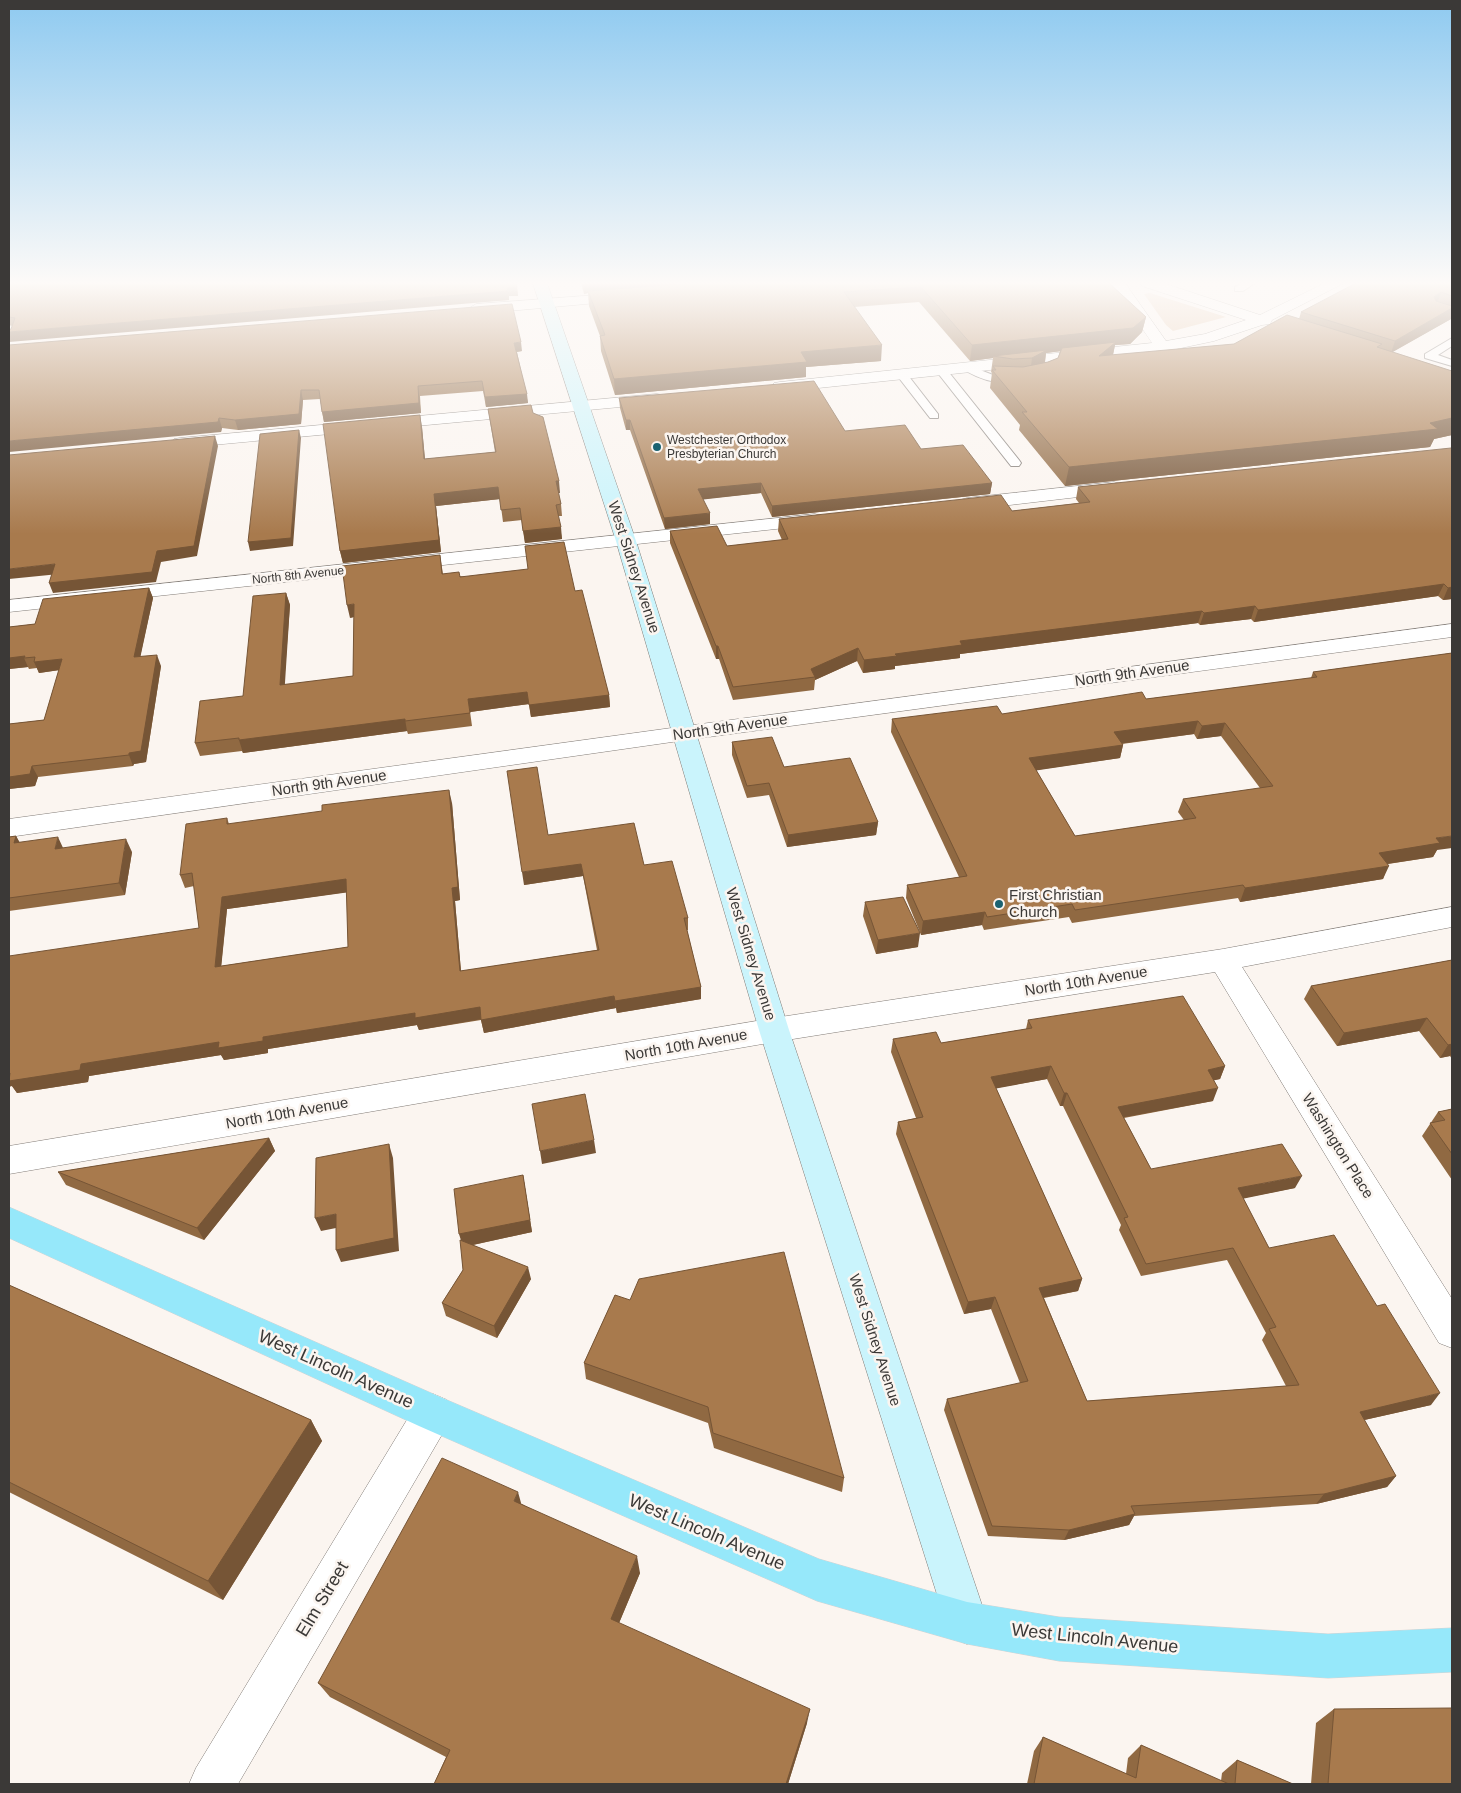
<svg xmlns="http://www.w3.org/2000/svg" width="1461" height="1793" font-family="Arial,sans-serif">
<rect width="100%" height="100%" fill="#fbf5f0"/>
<path fill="#e2c1a2" d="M1150,293L1226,317L1173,331L1166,325L1144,294Z"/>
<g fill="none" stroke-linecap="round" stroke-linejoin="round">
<defs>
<path id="lane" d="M1242,283H1255L1243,291H1235V287Z
M1452,338V346L1438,355L1452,360V366L1425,358V354Z
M970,366L993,375L1015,376L1021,379L1019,381C1001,386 982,380 966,371V367Z
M943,369L947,370L1019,460L1021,463L1019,466H1011L937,372Z
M903,373L907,374L938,414V418H930L899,378L897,376Z"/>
<path id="street" d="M1111,283H1125L1166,341L1205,334L1246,320L1142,286L1140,283H1163L1260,315L1325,283H1344L1272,320L1270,324L1262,325L1214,341L1162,352L780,392L774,391L772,387L774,383L780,382L1152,343Z
M625,293L632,297L630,300L476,314L468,309L476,304Z
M657,394L663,395L665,399L663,403L180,448L174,447L171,443L174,439L180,438Z
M1114,482L1121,484L1123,488L1121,492L967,510L960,508L957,504L960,500L967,498Z
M815,514L822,516L825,520L822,524L9,612V600Z
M1452,624V637L686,740L9,837V819L686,726Z
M1452,907V927L1242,967L1452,1299V1348L1439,1343L1215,972L774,1042L9,1174V1146L774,1018L1223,949Z
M433,1394L447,1400L452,1413L447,1426L238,1784H189L196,1768L419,1400Z"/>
<path id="secondary" d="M533,283H547L636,541L789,1030L988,1623L982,1638L967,1644L952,1638L946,1623L759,1030L616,541Z"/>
<path id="primary" d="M9,1207L447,1400L819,1559L967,1602L1059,1617L1328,1634L1452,1628V1672L1328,1678L1059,1661L967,1644L817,1601L419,1426L9,1238Z"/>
</defs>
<use href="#lane" stroke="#827c77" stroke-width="2"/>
<use href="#street" stroke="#827c77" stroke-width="1"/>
<use href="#secondary" stroke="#827c77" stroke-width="1"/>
<use href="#primary" stroke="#d4d3d3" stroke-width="1"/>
<use href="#lane" fill="#fff" fill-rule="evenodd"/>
<use href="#street" fill="#fff" fill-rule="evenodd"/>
<use href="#secondary" fill="#caf4fc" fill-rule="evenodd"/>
<use href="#primary" fill="#96e8fa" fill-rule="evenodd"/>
</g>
<path fill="#906942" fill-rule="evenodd" d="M9,283L517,287L518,296H509V300L11,329L12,326L9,325Z
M581,283H676V285L1109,283L1146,317L1142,332L1130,344L1115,345L1113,355L1234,344L1299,319L1301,312L1452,283V315L1451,319L1392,352L1452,371V435L1434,439L1430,447L1065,486L1019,430L1020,425L990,388L992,373L991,372L993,358L970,361L919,302L854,307L881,361L806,367V377L615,395L601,351L600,336L589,306L588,293L584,294ZM1060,351L1058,358L1045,363L1046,353Z
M9,345L522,351L517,352L528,403L486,407L483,391L420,396L421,413L324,422L320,399L303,400L301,424L238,430L222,428L221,432Z
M619,398L845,431L921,449L992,483L990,494L772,517L761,493L703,499L710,524L665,529L630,430H626L620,408Z
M488,409L533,413L560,493H558L561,504L562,516H558L562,539L525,543L522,520L503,522L500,499L436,506L441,552L343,563L340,551L422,427L425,459L495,452Z
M1452,449V599L1443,600L1438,596L1254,622L1251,619L1200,625L1198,623L960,654V658L895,666V669L863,673L857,661L815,680L814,690L733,700L719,659H716L670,543V531L727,546L782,540L778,531L779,519L1012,511L1079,503L1076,499L1078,487Z
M440,555L443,574L575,591L609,695L610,707L531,717L529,704L470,712L472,726L408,734L407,731L243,753L242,751L200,756L195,743L243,696L286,593L290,605L284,685L353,676L354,617L350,618Z
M149,588L153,598L140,657L161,666L146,762L134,764L133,766L38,777L35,786L9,789V724L44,720L59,670L39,673L37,668L29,669L28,667L9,669V627L35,624Z
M1452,653L1437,850L1433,857L1388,864L1383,879L1240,902L1238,898L1072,923L1069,917L984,930L982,925L921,935L906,898L907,885L959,877L891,732L892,719L1002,714L1146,699L1311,678L1313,672ZM1194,734L1197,739L1221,736L1260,788L1183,799L1178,812L1184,820L1075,836L1036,770L1120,758L1123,745L1122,744Z
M732,742L784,767L878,822L876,835L787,847L769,795L747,798L732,755Z
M452,803L460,900L455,901L461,971L597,950L583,876L524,885L548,835L644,865L688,918V930H687L701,987V999L617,1013L616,1008L484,1033L481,1020L419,1030L417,1025L268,1049V1053L224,1060L221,1055L89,1076L88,1082L17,1093L12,1086L199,928L194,886L185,888L180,875L227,818L229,824ZM347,892L348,947L221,966L227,909Z
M16,836L19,842L63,848L132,852L125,895L9,911V837Z
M865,902L918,947L876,954L863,916Z
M1452,960V1059L1450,1056L1440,1058L1419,1031L1337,1046L1304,999L1311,986Z
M1028,1020L1225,1066L1220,1079L1214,1080L1213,1101L1124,1118L1151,1169L1295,1188L1243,1198L1269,1248L1431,1405L1364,1420L1396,1476L1387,1487L1316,1504L1134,1516L1129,1525L1064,1540L988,1536L944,1410L947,1399L1020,1383L991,1309L964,1314L896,1134L898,1122L916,1118L891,1052L893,1039L941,1043L1026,1029ZM1047,1079L1060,1106H1063L1121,1225L1119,1230L1141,1276L1227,1260L1266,1333L1262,1340L1286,1386L1087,1401L1044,1298L1078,1291L1082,1279L996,1088Z
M1452,1109V1180L1422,1136L1438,1112Z
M269,1138L275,1151L204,1240L66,1185L58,1172Z
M523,1175L532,1232L473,1245L531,1279L497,1338L446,1316L442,1303L463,1270L461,1240Z
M9,1285L311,1420L322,1441L223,1600L9,1492Z
M615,1295L844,1478L842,1492L714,1448L708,1423L586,1379L584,1363Z
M522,1504L640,1573L619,1623L807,1723L788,1784H434L446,1757L330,1697L318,1683Z
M1334,1709L1452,1784H1311L1316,1723Z
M1043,1737L1126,1774L1128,1758L1141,1745L1221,1781L1222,1773L1237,1760L1293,1784H1027L1034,1751Z"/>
<path fill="#765536" d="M584,283H676V286L588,291V293L584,294Z
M517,287L518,296H509V300L9,342V332Z
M1441,292L1437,304L1434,297Z
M1452,308V315L1451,319L1391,353L1395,341Z
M1146,317L1142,332L1130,344L1115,345L1112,359L1099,356L1112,345L1046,353L1044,367L1030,374L1032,358L993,356V358L970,361L972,345Z
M521,342L522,351L515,352L514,343Z
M882,345L881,361L806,367V377L615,395L614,379L801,352Z
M418,386L421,413L324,422L322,412Z
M301,390L303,400L301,424L238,430L235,420Z
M527,394L528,403L486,407L485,397Z
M420,415L422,427L426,471L424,459Z
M219,418L222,428L221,432L9,452V441Z
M1452,418V435L1434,439L1430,447L1065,486L1069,467L1430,423Z
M626,420H630V430H626Z
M299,430L301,438L293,546L250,551L248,542Z
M215,436L218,446L197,556L161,562L156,582L53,593L49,583L157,551Z
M556,481H559L560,493H557Z
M761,483V493L699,500L698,489Z
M992,483L990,494L772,517V506Z
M498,487L500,499L436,506L441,552L343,563L340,551L434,494Z
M710,513V524L665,529L664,518Z
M561,527L562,539L525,543L523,531Z
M55,564L59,574L9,579V569Z
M1444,584L1438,596L1254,622L1258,610Z
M1452,587V599L1443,600L1448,588Z
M149,588L153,598L138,668L134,657Z
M286,593L290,605L284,698L280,685Z
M354,604L357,616L350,618L347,605Z
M1255,606L1251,619L1200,625L1204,613Z
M1202,611L1198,623L960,654V658L895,666V669L863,673L864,660L895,654L960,641Z
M716,646H718L719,659H716Z
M858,648L857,661L815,680V677L811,669Z
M157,655L161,666L146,762L134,764L133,766L129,755Z
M25,656L24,658L28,667L9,669V658Z
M62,659L67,669L39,673L34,662Z
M527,692L529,704L470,712L472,726L468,699Z
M609,695L610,707L531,717L529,705Z
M405,719L407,731L243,753L239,740Z
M1198,721L1194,734L1110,745L1114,732Z
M1225,723L1221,736L1197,739L1202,726Z
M1123,745L1120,758L1026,772L1029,758Z
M32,766L38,777L35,786L9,789V777Z
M449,790L452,803L460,900L455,901L462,984L460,971L452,888Z
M878,822L876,835L787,847L788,835Z
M16,836L23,848L14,843Z
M1452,836V848L1437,850L1433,857L1373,866L1379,853L1436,838Z
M58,837L64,850L55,849Z
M126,839L132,852L125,895L119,883Z
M581,864L583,876L524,885L522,872Z
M1389,866L1383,879L1240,902L1245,888Z
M346,879L350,892L227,909L220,979L215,967L222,897Z
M985,912L982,925L921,935L923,921Z
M920,933L918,947L876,954L878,940Z
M701,987V999L617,1013L615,1001Z
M614,996L616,1008L484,1033L481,1020Z
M480,1007L482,1019L419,1030L417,1025L268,1049V1053L224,1060L221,1055L89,1076L88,1082L17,1093L12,1086L9,1087V1073L81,1064L219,1042L263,1037L415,1013Z
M1427,1018L1419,1031L1337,1046L1344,1033Z
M1452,1044V1053L1450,1056L1440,1058L1448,1045Z
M1051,1066L1047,1079L988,1090L991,1077Z
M1225,1066L1220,1079L1202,1083L1208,1070Z
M1218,1088L1213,1101L1114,1119L1118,1107Z
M1064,1093H1067L1063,1106H1060Z
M269,1138L275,1151L204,1240L197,1228Z
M594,1140L596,1153L542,1164L540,1151Z
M389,1144L393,1158L399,1251L341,1262L336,1250Z
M523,1175L532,1232L463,1247L459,1234Z
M1302,1176L1295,1188L1232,1201L1238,1188Z
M336,1214L341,1227L321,1231L315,1218Z
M528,1267L531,1279L497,1338L494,1326Z
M1082,1279L1078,1291L1035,1299L1039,1288Z
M995,1297L991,1309L964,1314L968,1302Z
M1440,1393L1431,1405L1351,1423L1360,1412Z
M311,1420L322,1441L223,1600L208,1581Z
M1396,1476L1387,1487L1316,1504L1324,1494Z
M518,1492L523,1510L514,1501Z
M1135,1514L1129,1525L1064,1540L1069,1530Z
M637,1556L640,1573L614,1635L611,1619Z
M810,1709L807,1723L788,1784H786Z"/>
<path fill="#a87a4d" stroke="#765536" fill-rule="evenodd" d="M9,283H516L517,287L507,288L508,291L9,332V330L11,329L15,318L9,317Z
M693,283H1109L1146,317L1133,328L972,345L921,287L844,292L882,345L801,352L807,362L614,379L600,336L605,335L588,291Z
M1356,283H1452V296L1441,292L1434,297L1436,301L1452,306V308L1395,341L1301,312Z
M512,304L521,342L514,343L527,394L485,397L482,381L418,386L419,403L322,412L319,390H301L299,414L235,420L219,418L218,422L9,441V345Z
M1287,315L1382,344L1377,347L1452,371V418L1430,423L1438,429L1069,467L1022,412H1027L992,370H996L993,366L1023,367L1048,362L1058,358L1062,348L1116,342L1099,356L1234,344Z
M1047,350L1032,358L1013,359L993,356Z
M814,381L845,431L905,425L921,449L963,445L992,483L772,506L761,483L698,489L710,513L664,518L630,420H626L619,398Z
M531,405L533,413L543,417L559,481H556L561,504L556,505L561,527L523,531L520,508L501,510L498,487L434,494L439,540L340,551L323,424L420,415L424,459L496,452L488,409Z
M299,430L291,538L248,542L260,434Z
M215,436L194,546L157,551L152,572L49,583L55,564L9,569V455Z
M1451,448L1452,449V587L1448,588L1444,584L1258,610L1255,606L1204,613L1202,611L960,641L962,645L895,654L897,656L864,660L858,648L811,669L815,677L733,687L718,646H716L670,531L717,526L727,546L788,539L779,519L1001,495L1012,511L1090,502L1078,487Z
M564,542L575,591L582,590L609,695L529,705L527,692L468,699L470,713L405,721V719L239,740V738L195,743L200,701L243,696L253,596L286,593L280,685L353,676L354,604L347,605L342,566L440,555L442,574L459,572L460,577L528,569L525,546Z
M149,588L134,657L157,655L141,751L129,753V755L32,766L30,774L9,777V724L44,720L62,659L34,662L35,657L24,658L25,656L9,658V627L35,624L43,599Z
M1452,653V836L1436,838L1440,843L1379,853L1389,866L1245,888L1243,885L1075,910L1072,904L987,917L985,912L923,921L907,885L967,876L892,719L997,706L1002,714L1142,692L1146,699L1317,677L1313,672ZM1198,721L1202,726L1225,723L1273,786L1183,799L1196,818L1075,836L1029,758L1123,745L1114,732Z
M772,737L784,767L850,758L878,822L788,835L769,783L747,786L732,742Z
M537,767L548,835L634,823L644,865L672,861L688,918H684L701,987L615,1001L614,996L481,1020L480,1007L415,1018V1013L263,1037V1041L218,1048L219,1042L81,1064L80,1070L9,1081L10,1073H9V956L199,928L192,873L180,875L186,824L227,818V824L322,811V805L449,790L458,887L452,888L460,971L599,950L581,864L522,872L507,771ZM346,879L348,947L215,967L222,897Z
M16,836L14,843L58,837L55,849L126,839L119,883L9,898V837Z
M903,897L920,933L878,940L865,902Z
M1452,960V1044L1448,1045L1427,1018L1344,1033L1311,986Z
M1183,996L1225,1066L1208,1070L1218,1088L1118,1107L1151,1169L1282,1144L1302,1176L1238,1188L1269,1248L1334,1235L1377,1306L1385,1304L1440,1393L1360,1412L1396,1476L1324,1494L1131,1506L1135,1514L1069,1530L992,1526L947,1399L1028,1381L995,1297L968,1302L898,1122L923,1117L893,1039L936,1032L941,1043L1032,1028L1028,1020ZM1051,1066L1064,1093H1067L1128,1217L1124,1218L1146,1264L1233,1248L1276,1327L1269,1329L1299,1385L1087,1401L1039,1288L1082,1279L991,1077Z
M585,1094L594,1140L540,1151L532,1104Z
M1452,1109V1154L1430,1123L1445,1120L1438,1112Z
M269,1138L197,1228L58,1172Z
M389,1144L394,1238L336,1250V1214L315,1218L316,1158Z
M523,1175L530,1220L459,1234L454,1189Z
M460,1240L528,1267L494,1326L442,1303L463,1270Z
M784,1252L844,1478L713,1433L708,1407L584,1363L615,1295L630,1300L639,1279Z
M9,1285L311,1420L208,1581L9,1482Z
M442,1458L518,1492L514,1501L637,1556L611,1619L810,1709L786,1784H434L450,1750L318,1683Z
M1452,1708V1784H1328L1334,1709Z
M1043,1737L1136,1778L1141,1745L1229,1784H1034Z
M1237,1760L1293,1784H1235Z"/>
<linearGradient id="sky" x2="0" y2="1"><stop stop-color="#8fcaf0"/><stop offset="0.53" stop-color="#fdfaf8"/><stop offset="1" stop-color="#fdfaf8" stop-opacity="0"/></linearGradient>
<rect width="1461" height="534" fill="url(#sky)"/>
<g fill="#1a6271" stroke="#fbf5f0" stroke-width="2">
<circle cx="657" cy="447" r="5"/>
<circle cx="999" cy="904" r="5"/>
</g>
<g text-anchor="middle" stroke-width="5" stroke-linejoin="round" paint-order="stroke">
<g font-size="12" fill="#3b3937" stroke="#fbf5f0" text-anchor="start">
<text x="667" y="444">Westchester Orthodox<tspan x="667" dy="14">Presbyterian Church</tspan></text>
</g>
<g font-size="12" fill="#3b3937" stroke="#fbf5f0">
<text transform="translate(298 575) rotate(-6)" y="4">North 8th Avenue</text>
</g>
<g font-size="15" fill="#3b3937" stroke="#fbf5f0">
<text transform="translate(634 567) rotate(72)" y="5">West Sidney Avenue</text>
<text transform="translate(1132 673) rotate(-8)" y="5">North 9th Avenue</text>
<text transform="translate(730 727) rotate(-8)" y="5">North 9th Avenue</text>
<text transform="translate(329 783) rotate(-8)" y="5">North 9th Avenue</text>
<text transform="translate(751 954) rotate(73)" y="5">West Sidney Avenue</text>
<text transform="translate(1086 981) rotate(-9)" y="5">North 10th Avenue</text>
<text transform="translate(686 1045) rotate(-10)" y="5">North 10th Avenue</text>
<text transform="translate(287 1113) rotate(-10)" y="5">North 10th Avenue</text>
<text transform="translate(1338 1146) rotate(58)" y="5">Washington Place</text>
<text transform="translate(875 1340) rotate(72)" y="5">West Sidney Avenue</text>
</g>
<g font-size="15" fill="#3b3937" stroke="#fbf5f0" text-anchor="start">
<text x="1009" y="900">First Christian<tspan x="1009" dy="17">Church</tspan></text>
</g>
<g font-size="18" fill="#3b3937" stroke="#fbf5f0">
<text transform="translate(336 1369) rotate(24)" y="6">West Lincoln Avenue</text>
<text transform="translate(707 1532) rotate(23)" y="6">West Lincoln Avenue</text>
<text transform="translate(322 1599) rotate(-59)" y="6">Elm Street</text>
<text transform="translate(1095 1638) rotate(6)" y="6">West Lincoln Avenue</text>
</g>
</g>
<rect width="1461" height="1793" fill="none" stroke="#3b3937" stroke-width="20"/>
</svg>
